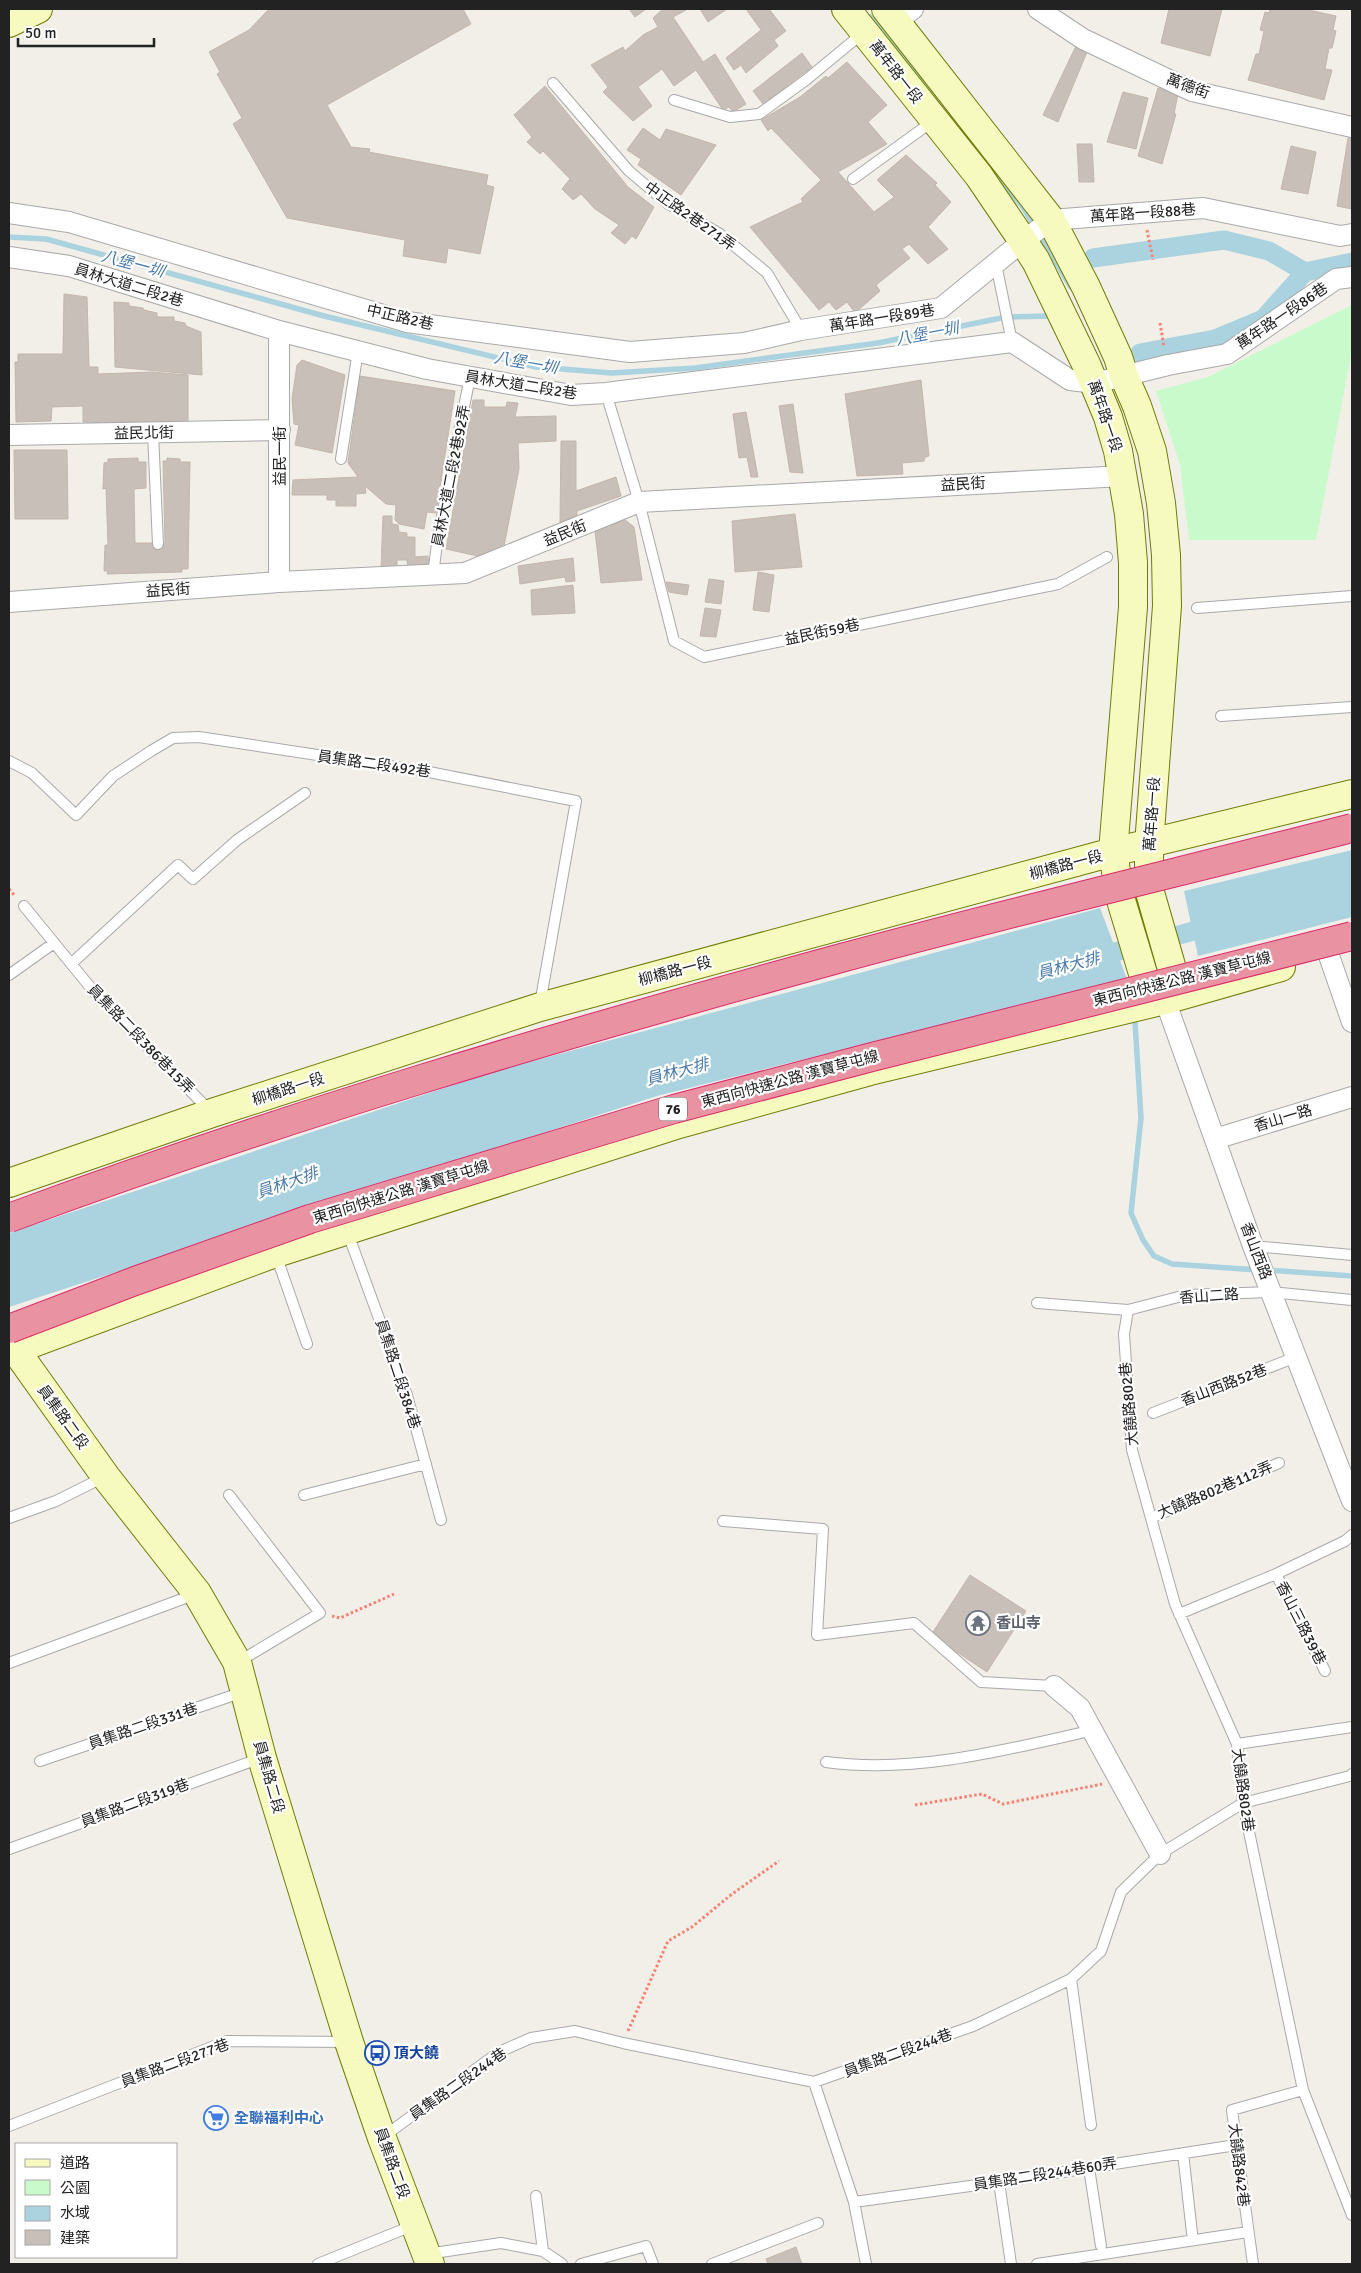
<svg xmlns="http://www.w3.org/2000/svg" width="1361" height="2273" font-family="Signika,'Noto Sans TC',sans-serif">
<rect width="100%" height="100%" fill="#f2efe9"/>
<path fill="#c8facc" d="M1352,305V350L1316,540H1189L1180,465L1156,391L1208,377Z"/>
<path fill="#aad3df" d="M1352,850V917L1198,956L1184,891Z
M1100,908L1127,979L657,1096L9,1307V1233L489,1073Z"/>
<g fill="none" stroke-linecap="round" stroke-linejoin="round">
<path stroke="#aad3df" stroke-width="5.5" d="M870,17L1023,207L1071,287
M9,237L46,239L324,316L536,367L612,373L695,368L878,343L1006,317L1053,316
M1135,1022L1141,1118L1131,1213L1143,1240L1154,1256L1172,1264L1258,1270
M1267,1270L1352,1276"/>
<path stroke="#aad3df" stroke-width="19" d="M1093,258L1224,240L1269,251L1305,272L1352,262
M1140,353L1215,339L1263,319L1305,272
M1093,958L1216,925"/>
</g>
<path fill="#c7bfb8" stroke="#c4b6ab" d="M269,9H463L471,24L327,105L351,147L370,149L369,152L488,175L486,185L494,187L480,254L448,248L446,263L403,256L405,240L287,218L233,124L242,118L217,74L220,72L209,52L249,30Z
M629,9H646L635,17Z
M663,9H685L686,10L673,17L703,62L715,54L746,104L733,112L729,107L723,110L696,70L674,86L662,69L638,87L652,106L633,121L603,92L608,87L591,65L623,47L625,51L643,35L658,27L653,18Z
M700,9H727L708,22Z
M746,9H769L786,31L774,40L778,46L746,73L741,65L734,70L726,58L761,30Z
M1169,9H1222L1210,56L1161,43Z
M1270,9H1304L1336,16L1333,30L1336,31L1332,48H1329L1325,69L1332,70L1324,100L1248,80L1256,54H1259L1264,31L1260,30L1265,12L1269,13Z
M1076,46L1087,52L1058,122L1043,115Z
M802,53L812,67L763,104L753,91Z
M847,62L887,105L868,122L887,144L838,172L874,212L894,197L877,180L906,155L937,183L935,185L951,202L928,227L948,249L928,264L909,244L902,249L910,258L876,285L880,291L855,313L847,302L836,310L829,302L819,310L750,227L803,202L801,199L821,180L771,128L768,131L761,120L800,97L826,76L828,78Z
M545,86L628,187L654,207L636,239L632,236L625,244L611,233L619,225L595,209L581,194L573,200L562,189L570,179L543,151L540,154L527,142L532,137L514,115Z
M1158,88L1178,94L1174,114H1176L1162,164L1138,156Z
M1123,92L1148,98L1136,149L1107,142Z
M643,128L660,140L666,129L716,145L681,195L638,165L641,159L627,150Z
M1348,138L1352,139V209L1337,206Z
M1077,144H1092L1094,182H1079Z
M1291,146L1316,152L1308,194L1281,189Z
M64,294L87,297L89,367H98V374L152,372L188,375V425L83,422V406L52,407L51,421L16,422L15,362H18V354H63Z
M114,302L129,303V306L143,308L144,310L157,313V317H174V321L185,323L186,326L201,332L202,375L115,367Z
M302,360L345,375L332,453L295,445L299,425L294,424L292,399L297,365Z
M360,376L455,391L436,513L427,512L424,529L399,524L395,520L396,505L386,504L365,486L366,493L356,494V506H336V500H327V495H292L293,480L358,477L348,463Z
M921,380L929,456L925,457L924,461L902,463L903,474L857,476L845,394Z
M473,400H484V407H506L507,402L518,403L515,417L556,416V441L518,443L519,469L504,546L482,557L446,549Z
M793,404L803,473L790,472L779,406Z
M746,412L758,477H751L747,457L739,458L733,414Z
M561,441H576V491L616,477L621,496L577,511V515L560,523Z
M14,450H67L68,519H15Z
M138,458V462H146V488L134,489L135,543H165L163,461H167V458L180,459V462H190L188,569H182V572L107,574L108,571H104L105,545H108L106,488L103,489L104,463L108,462V459Z
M795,514L802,567L735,572L732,521Z
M383,516H392V524L398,525L399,532L407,533V537H415V557L428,556L429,568L408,569L407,560H397V569H381Z
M624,519L634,527L642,580L601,583L595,531Z
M573,558L575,581L566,582L565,577L520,584L518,566Z
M758,572L774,575L769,612L753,610Z
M709,579L724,581L721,604L705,602Z
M666,582L689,585L687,595L669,592Z
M573,585L575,613L532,615L531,590Z
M705,608L721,610L716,637L700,636Z
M970,1575L1026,1611L987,1672L931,1635Z
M796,2247L802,2264H768L766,2259Z"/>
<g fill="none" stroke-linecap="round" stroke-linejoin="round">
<defs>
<path id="lane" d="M553,83L629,171L667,203L720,234L767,273L801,330
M674,100L730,117L759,114L806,80L864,32
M853,179L933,121
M996,264L1012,342
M606,393L639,502L674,641L704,657L1058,584L1107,557
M153,433L158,544
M341,459L358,351
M433,575L438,536L470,377
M1197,608L1352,596
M1221,716L1352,707
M9,761L32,773L76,815L113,776L151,751L173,738L199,737L429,772L576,801L540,1004
M24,906L95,993L210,1111
M71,964L178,865L193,879L237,840L305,793
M9,975L54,943
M347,1231L407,1395L441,1520
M1253,1246L1352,1255
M276,1255L307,1344
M1037,1303L1128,1310L1186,1295L1271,1292L1352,1300
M1128,1310L1124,1334L1132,1450L1175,1604L1237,1744L1243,1803L1303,2090L1352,2215
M1153,1413L1296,1357
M229,1495L320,1613L238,1662
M304,1495L426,1464
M9,1518L56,1501L104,1477
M1151,1518L1279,1463
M723,1521L823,1529L817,1635L914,1623L981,1682L1054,1686
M1276,1574L1325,1671
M1179,1614L1276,1574L1345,1541L1352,1535
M9,1663L196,1594
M1237,1744L1352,1727
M40,1761L243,1692
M826,1762C914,1774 1007,1750 1093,1730
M9,1849L261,1758
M1071,1979L1091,2125
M814,2082L854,2202L866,2264
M9,2126L227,2041L348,2042
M383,2137L499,2052L531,2038L575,2031L623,2043L814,2082L973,2026L1071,1979L1101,1951L1121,1892L1160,1854L1243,1803L1350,1776L1352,1774
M1183,2153L1192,2233
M1089,2168L1101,2246
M999,2182L1011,2264
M536,2196L543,2251
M854,2202L999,2182L1236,2145
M427,2254L501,2243L543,2251L562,2264
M318,2264L414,2225
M581,2264L646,2246L653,2264
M712,2264L818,2223
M1037,2264L1248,2232
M1253,2264L1232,2110L1303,2090"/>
<path id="street" d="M1038,9L1083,39L1192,91L1352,127
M897,21L913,9
M9,213L69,222L407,322L630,352L744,343L801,330L941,308L1023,241L1051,220L1203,208L1340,236L1352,234
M9,257L69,266L279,331L427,369L571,395L606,393L1012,342L1070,380L1095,383L1168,365L1227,354L1336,279L1352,277
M279,331V582
M9,435L280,430
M9,602L279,582L465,573L639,502L1123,476
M1328,953L1352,1022
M1165,1000L1253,1246L1352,1501
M1215,1139L1352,1097
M1054,1686L1080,1708L1160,1854"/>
<path id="secondary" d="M846,9L979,176L1023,241L1036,261L1086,364L1108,417L1118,451L1129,514L1133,563V607L1113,852L1120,897L1144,977L1165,1000
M886,9L1051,220L1086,287L1118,357L1124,376L1137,406L1152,451L1161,503L1166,555L1167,606L1149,845V889L1172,969L1165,1000
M9,23L38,9
M9,1183L212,1113L540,1007L1113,852L1352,794
M9,1341L106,1477L197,1593L237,1662L262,1758L349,2042L382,2138L430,2264
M9,1352L267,1256L679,1124L870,1071L1165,1000L1281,967"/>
</defs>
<use href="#lane" stroke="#a9a9a9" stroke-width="12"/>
<use href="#street" stroke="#a9a9a9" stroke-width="22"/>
<use href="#secondary" stroke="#707d05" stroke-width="30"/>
<path stroke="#fa8072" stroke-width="3" stroke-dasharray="2.5 2.5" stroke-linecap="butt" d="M1147,230L1153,260
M1160,323L1164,347
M9,889L15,896
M332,1616L340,1618L394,1594
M915,1805L982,1794L1003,1804L1102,1784
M628,2031L668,1941L692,1927L732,1894L779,1861"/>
<use href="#lane" stroke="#fff" stroke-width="10"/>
<use href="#street" stroke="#fff" stroke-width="20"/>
<use href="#secondary" stroke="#f7fabf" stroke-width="28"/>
<defs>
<path id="highway-bridge" d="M9,1218C279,1118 556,1036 834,960C1006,913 1180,872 1352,828
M9,1329L135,1281L310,1219L674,1109L872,1057L1352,936"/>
</defs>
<use href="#highway-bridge" stroke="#dc2a67" stroke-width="30" stroke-linecap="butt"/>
<use href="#highway-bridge" stroke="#e892a2" stroke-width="28"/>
</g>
<defs>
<symbol id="temple-ring" viewBox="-11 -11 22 22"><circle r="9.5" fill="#fff" stroke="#6b7280" stroke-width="1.5"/><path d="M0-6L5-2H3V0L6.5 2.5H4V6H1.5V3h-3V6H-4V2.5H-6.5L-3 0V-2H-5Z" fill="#6b7280"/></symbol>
<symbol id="bus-ring" viewBox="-11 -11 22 22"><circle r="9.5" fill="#fff" stroke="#1a4fb4" stroke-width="1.5"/><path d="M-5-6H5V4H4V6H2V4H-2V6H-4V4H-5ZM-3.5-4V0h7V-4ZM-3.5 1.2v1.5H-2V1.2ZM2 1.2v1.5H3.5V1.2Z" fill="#1a4fb4"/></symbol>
<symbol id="supermarket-ring" viewBox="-11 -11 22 22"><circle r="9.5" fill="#fff" stroke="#3f7fe0" stroke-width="1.5"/><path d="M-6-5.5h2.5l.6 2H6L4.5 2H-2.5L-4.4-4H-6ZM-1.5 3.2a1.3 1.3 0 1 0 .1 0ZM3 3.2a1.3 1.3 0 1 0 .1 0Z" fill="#3f7fe0"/></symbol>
</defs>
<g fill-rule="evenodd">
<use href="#temple-ring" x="964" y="1609" width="28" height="28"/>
<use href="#bus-ring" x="363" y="2039" width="28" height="28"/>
<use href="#supermarket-ring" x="202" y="2104" width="28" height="28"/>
</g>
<g text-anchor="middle" stroke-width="4.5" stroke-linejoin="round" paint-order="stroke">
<rect fill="#fff" stroke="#646464" stroke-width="1" x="659" y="1097.5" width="28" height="23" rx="4"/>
<g font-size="14" font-weight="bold" fill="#222">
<text x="673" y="1114">76</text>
</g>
<g font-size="15" fill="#222" stroke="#fff">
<text transform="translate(896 72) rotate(52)" y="5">萬年路一段</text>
<text transform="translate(1188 86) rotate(20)" y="5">萬德街</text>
<text transform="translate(1143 213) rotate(-4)" y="5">萬年路一段88巷</text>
<text transform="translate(690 216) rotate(35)" y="5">中正路2巷271弄</text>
<text transform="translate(129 285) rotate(17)" y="5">員林大道二段2巷</text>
<text transform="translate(1282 316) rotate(-34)" y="5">萬年路一段86巷</text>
<text transform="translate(400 317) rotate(13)" y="5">中正路2巷</text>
<text transform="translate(882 318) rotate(-9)" y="5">萬年路一段89巷</text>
<text transform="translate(521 385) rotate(9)" y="5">員林大道二段2巷</text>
<text transform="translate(1105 416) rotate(71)" y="5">萬年路一段</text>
<text transform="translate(144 433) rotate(-1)" y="5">益民北街</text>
<text transform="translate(280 456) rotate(-90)" y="5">益民一街</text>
<text transform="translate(451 476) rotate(-79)" y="5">員林大道二段2巷92弄</text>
<text transform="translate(963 484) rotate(-3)" y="5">益民街</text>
<text transform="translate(565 533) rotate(-22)" y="5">益民街</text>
<text transform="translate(168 590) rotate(-4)" y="5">益民街</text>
<text transform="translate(822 632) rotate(-12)" y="5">益民街59巷</text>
<text transform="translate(374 764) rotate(8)" y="5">員集路二段492巷</text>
<text transform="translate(1152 814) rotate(-86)" y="5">萬年路一段</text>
<text transform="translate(1066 865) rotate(-15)" y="5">柳橋路一段</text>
<text transform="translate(675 971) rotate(-15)" y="5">柳橋路一段</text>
<text transform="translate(1182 979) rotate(-14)" y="5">東西向快速公路 漢寶草屯線</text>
<text transform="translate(141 1039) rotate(46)" y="5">員集路二段386巷15弄</text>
<text transform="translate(790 1079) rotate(-15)" y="5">東西向快速公路 漢寶草屯線</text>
<text transform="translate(288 1089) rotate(-18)" y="5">柳橋路一段</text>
<text transform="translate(1283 1118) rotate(-17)" y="5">香山一路</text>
<text transform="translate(401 1192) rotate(-17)" y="5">東西向快速公路 漢寶草屯線</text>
<text transform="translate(1256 1251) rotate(69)" y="5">香山西路</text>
<text transform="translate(1209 1296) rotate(-4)" y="5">香山二路</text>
<text transform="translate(398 1374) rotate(72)" y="5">員集路二段384巷</text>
<text transform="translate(1224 1385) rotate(-21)" y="5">香山西路52巷</text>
<text transform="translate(1129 1404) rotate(-95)" y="5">大饒路802巷</text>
<text transform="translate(63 1417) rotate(54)" y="5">員集路二段</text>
<text transform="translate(1215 1490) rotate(-23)" y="5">大饒路802巷112弄</text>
<text transform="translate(1301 1623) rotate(63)" y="5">香山三路39巷</text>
<text transform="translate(143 1726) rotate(-19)" y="5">員集路二段331巷</text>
<text transform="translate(269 1777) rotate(74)" y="5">員集路二段</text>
<text transform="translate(1243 1790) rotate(82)" y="5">大饒路802巷</text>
<text transform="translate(135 1803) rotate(-20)" y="5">員集路二段319巷</text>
<text transform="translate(898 2053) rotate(-20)" y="5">員集路二段244巷</text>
<text transform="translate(175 2063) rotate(-20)" y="5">員集路二段277巷</text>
<text transform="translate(458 2084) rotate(-35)" y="5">員集路二段244巷</text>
<text transform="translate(392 2163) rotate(70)" y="5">員集路二段</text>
<text transform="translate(1239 2165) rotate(83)" y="5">大饒路842巷</text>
<text transform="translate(1045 2174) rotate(-9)" y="5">員集路二段244巷60弄</text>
</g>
<g font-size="15" font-weight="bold" fill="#5b616d" stroke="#fff" text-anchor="start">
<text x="996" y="1628">香山寺</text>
</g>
<g font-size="15" font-weight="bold" fill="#164399" stroke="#fff" text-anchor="start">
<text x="394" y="2058">頂大饒</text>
</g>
<g font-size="15" font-weight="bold" fill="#366cbe" stroke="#fff" text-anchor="start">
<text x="234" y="2123">全聯福利中心</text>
</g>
<g font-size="16" font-style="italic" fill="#4a7aab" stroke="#fff">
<text transform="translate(133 263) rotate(15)" y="6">八堡一圳</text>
<text transform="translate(927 333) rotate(-11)" y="6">八堡一圳</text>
<text transform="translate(526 362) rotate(10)" y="6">八堡一圳</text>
<text transform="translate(1068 965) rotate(-15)" y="6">員林大排</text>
<text transform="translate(677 1071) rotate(-15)" y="6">員林大排</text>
<text transform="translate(287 1182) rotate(-19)" y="6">員林大排</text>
</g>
</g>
<rect width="1361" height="2273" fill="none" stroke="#222222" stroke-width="20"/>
<rect x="15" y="2143" width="162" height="115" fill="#ffffff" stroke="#a7a7a7"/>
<rect x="25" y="2159" width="25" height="8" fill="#f7fabf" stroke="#a7a7a7"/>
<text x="60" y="2168" font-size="15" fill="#222222">道路</text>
<rect x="25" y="2180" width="25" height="15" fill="#c8facc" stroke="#a7a7a7"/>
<text x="60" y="2193" font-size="15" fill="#222222">公園</text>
<rect x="25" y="2206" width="25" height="15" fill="#aad3df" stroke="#a7a7a7"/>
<text x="60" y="2218" font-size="15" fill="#222222">水域</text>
<rect x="25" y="2230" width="25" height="15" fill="#c7bfb8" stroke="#a7a7a7"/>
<text x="60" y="2243" font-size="15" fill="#222222">建築</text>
<path d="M18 38v8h136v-8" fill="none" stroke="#222222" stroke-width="2.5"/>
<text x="25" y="38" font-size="15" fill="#222222" stroke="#ffffff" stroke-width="4" paint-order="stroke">50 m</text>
</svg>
